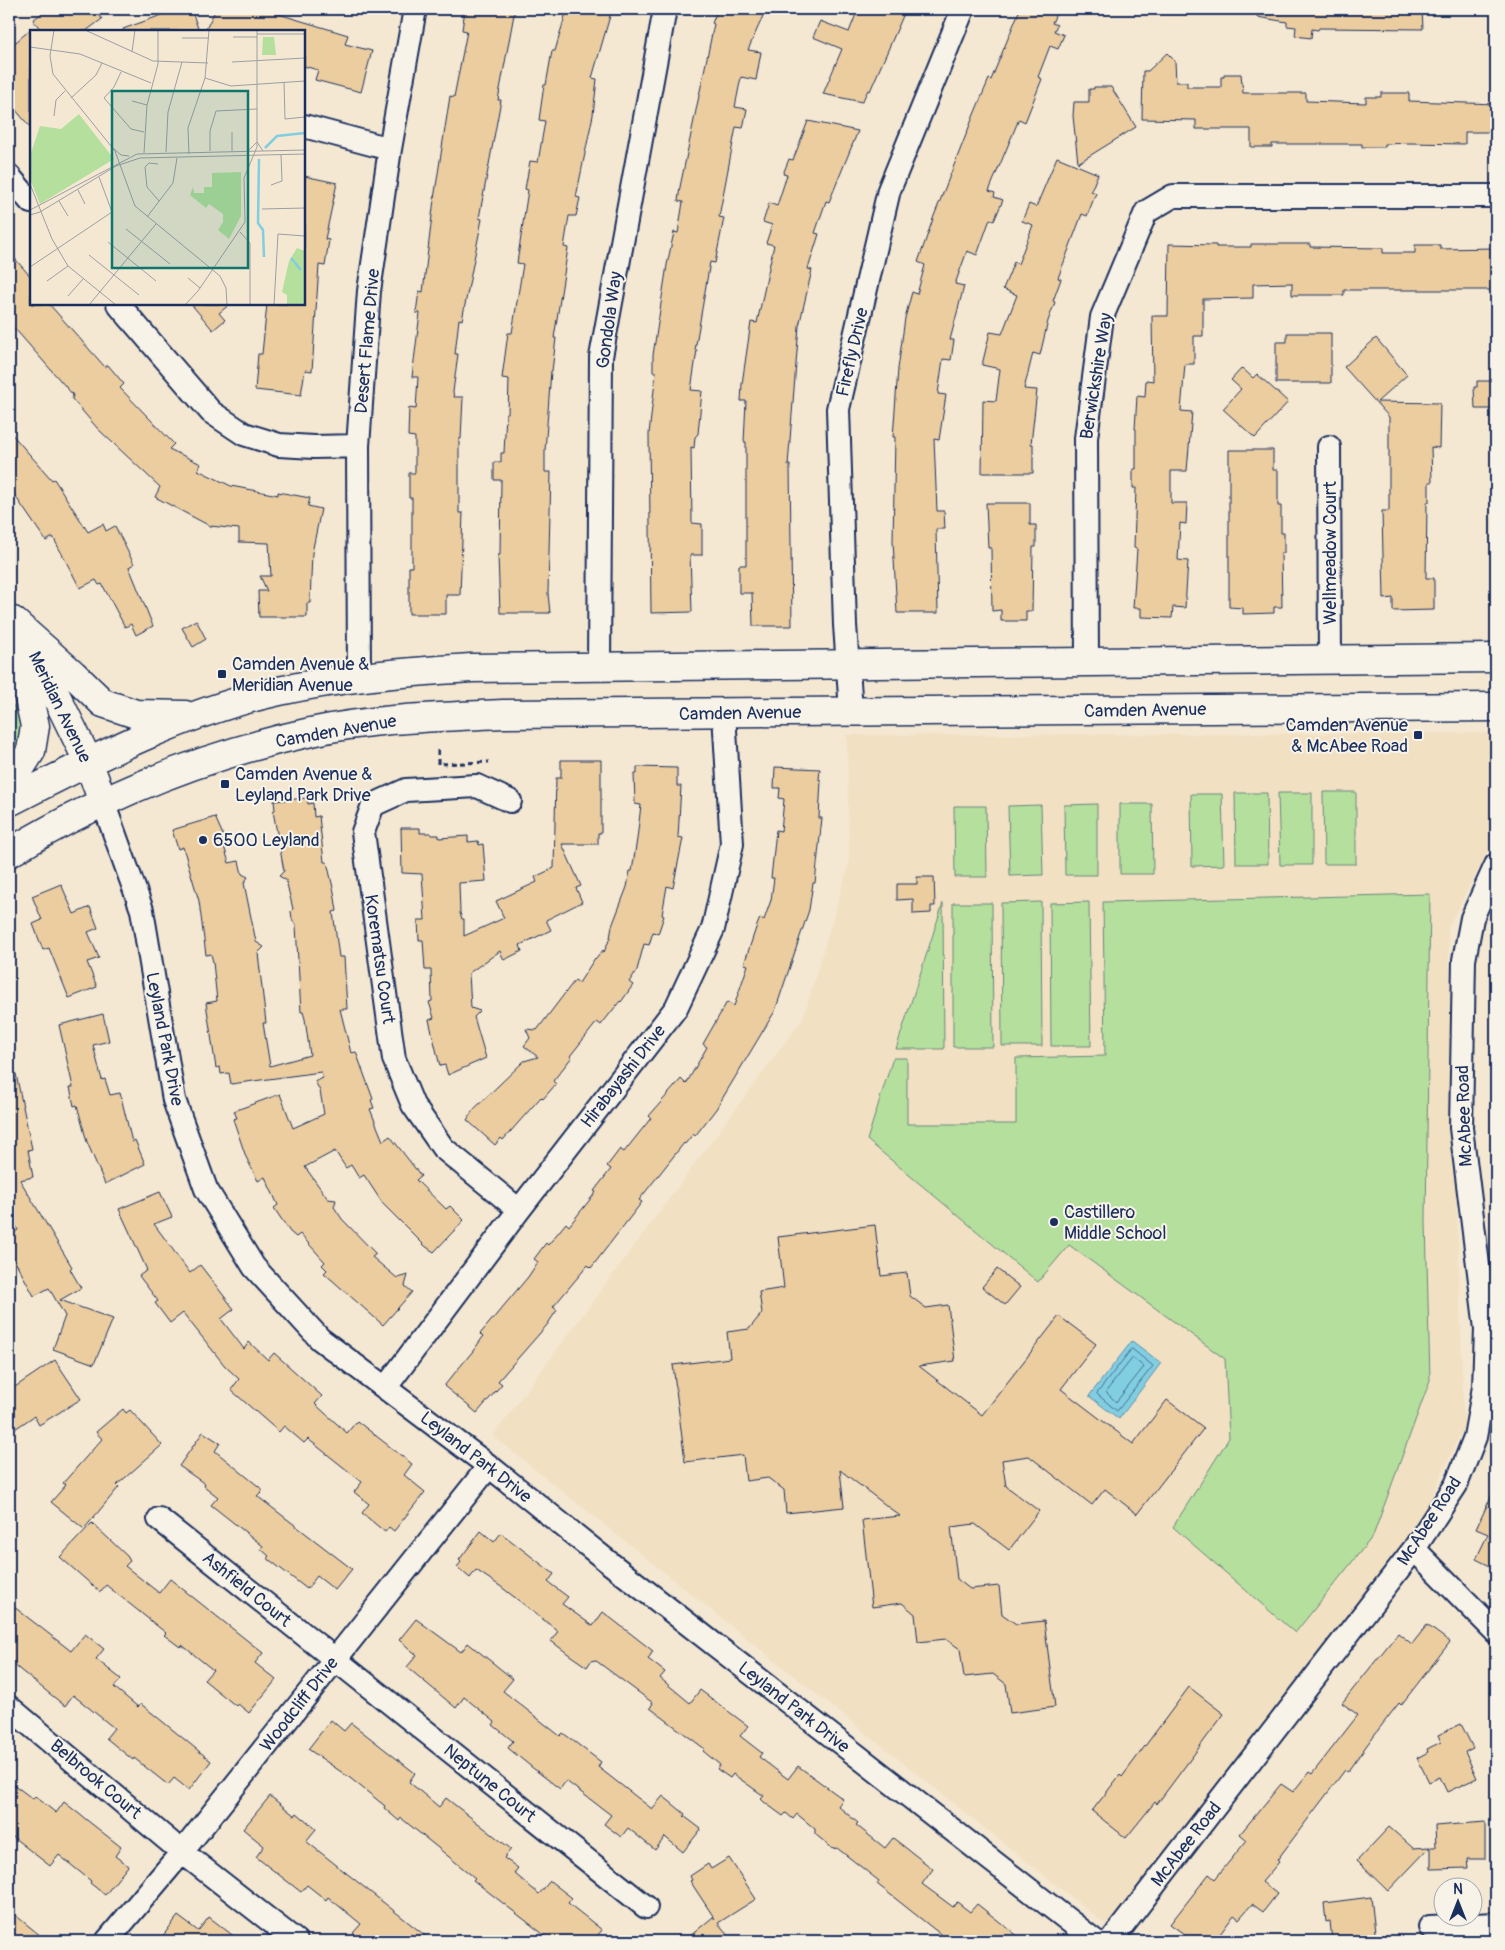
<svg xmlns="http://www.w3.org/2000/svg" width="1505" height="1950" font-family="Pangolin,sans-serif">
<rect width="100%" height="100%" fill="#f4e8d2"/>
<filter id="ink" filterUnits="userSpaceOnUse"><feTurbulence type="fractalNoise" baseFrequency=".02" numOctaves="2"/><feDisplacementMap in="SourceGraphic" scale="10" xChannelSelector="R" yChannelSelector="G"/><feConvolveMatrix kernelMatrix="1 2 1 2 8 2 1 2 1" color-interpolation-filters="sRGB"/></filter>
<g filter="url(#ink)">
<path fill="#f2e0c3" d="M1496,733V835L1448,928L1464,1426L1399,1568L1110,1928L493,1436L803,1018L849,864L847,735Z"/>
<path fill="#b5df9c" stroke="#68877d" d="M9,699C27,729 29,733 9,763Z
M1323,792H1356V864H1324Z
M1235,793H1267L1268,864H1236Z
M1278,793H1312V865H1280Z
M1191,794H1222L1224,865L1192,866Z
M1097,804V875H1065L1064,805Z
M1152,804L1153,874H1120V804Z
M1041,805L1043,875L1010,876L1008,806Z
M954,806H986L987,877H955Z
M1430,894L1426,1222L1430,1380L1373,1536L1295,1633L1173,1527L1229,1438L1225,1359L1069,1245L1038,1282L867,1140L893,1058H907V1124H1016V1058L1105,1056L1103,902Z
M1041,902L1042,1046H1002L1001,903Z
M1089,902L1091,1046H1051L1050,903Z
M943,903L944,1049H896Z
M953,903H992L993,1047H953Z"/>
<path fill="#82cee1" stroke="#598ead" d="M1132,1341L1161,1363L1119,1419L1089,1396Z"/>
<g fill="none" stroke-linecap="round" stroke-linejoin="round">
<path stroke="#446f92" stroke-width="1" d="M1132,1349L1153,1366L1117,1411L1097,1394Z
M1133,1358L1144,1367L1116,1402L1106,1392Z"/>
</g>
<path fill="#eccd9f" stroke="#1b2f5e" d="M47,9H94L102,19L86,31H42L33,20Z
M168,9H191L199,31H124L123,29L170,12Z
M216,9H262L348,35L345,44L372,51L361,92L315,80L318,70L304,66V31H205Z
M465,9H515L498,100H501L479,218L482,219L462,320L459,319L455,354H458L453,392L454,397H463L461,439H459V513H463L460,595H446V614H409V567H412V498H409V473H415V437L408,436L409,408L416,409L418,377H412L420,313H416L419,291L423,292L434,199L450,96L454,97L467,31L462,30Z
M567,9H612L592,78L597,79L593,115L576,197L580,198L576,216H569L564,247L568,248L554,338H556L552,371H551L545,451V472H551L548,593L550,613H500L498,555H500L501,480H494V462H501V453H504L506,413H508L509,379L502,378L508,333H512L523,264L517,263L528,190L525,189L530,161L538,162L545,121L539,120L544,85H546L552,51H555Z
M718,9H766L748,50L761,52L756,80L741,77L735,107L747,109L743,128L736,127L719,217L724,218L715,263L710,262L695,350H697L691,390L702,391L698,434L695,437L694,448L691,447L692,523L702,524V555H690L692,612L651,613L649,434L656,372H653V355L667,265L674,232L678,233L683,202L678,201L680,187L714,24L712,23Z
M858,9H906L870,91L868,90L862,102L823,94L842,49L813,37L820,21L849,32Z
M1020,9H1058L1052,23L1057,25L1054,31L1064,35L1058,49L1050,46L1038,77L1042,79L1025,122L1019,119L989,191L995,193L994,197L1003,200L994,221L990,219L977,255L967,251L955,284L964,286L950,340H954L951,360L943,359L938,394L946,395L939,440L934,439L937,511H944L945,529H936L938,613H897L893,541L895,437H893L898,369L905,318L912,292L917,294L925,265L918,262L934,216L975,112L989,79L991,80Z
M1258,9H1422L1423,29L1319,28L1318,30L1312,29L1311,38L1295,36L1296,27L1287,26V22L1257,17Z
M31,29V128L9,102V48Z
M1167,53L1175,61L1176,82H1187V87H1221V77H1224V74H1241L1243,93H1306V101L1366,103V97H1381V93H1409V101L1496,104V132H1465V144L1410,143L1385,144V147H1362V144H1272V147H1251V129H1196V120L1142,119L1143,71H1148Z
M1094,87H1111L1136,127L1078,163L1073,116L1074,102H1089V89H1094Z
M808,121L858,131L829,202L826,201L815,233L819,234L808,269L812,270L799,326L788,465H790L792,626H753L752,593H739V565H746V442H744L746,401H741L742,384L751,322L757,323L774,245L766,243L772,225L763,222L769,203L777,206L787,175L783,174L789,159L793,160Z
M1057,157L1098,174L1091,191L1096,193L1087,216L1082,214L1058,278L1061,279L1053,301L1055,302L1048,321L1040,355L1033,353L1024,389L1037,390L1031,444H1033V473H982L983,400L996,401L1000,369L982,365L990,332L1002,334L1017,295L1003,289L1014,262L1018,264L1033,225L1022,221L1029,204L1036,207Z
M304,176L337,183L325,239L329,240L325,266L319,265L312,371L305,370L301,395L255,390L258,354H262L267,304H304Z
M1169,244L1216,245V247H1251V244H1310V247L1383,248V253H1415V245H1440V249L1493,248V290H1344V295H1292V283L1253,284V298L1203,299V336H1194V364H1185L1181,411L1192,412L1187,471H1171V503H1187L1186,524L1180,523L1178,560L1188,561L1185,608L1173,607L1172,618L1141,617V608H1133L1137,549L1134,548L1136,488H1133V469H1136V429H1135L1137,396L1145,397L1146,380L1153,381L1152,316H1168Z
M9,252L31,277V304H49L105,367L108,365L124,384L120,388L174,444L169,449L201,464L198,470L231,486L278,495V492L310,498L308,506L321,509L312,553L310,603H307V617H259L258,591H267L260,576H271L269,543L239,542V529L210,526L155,497L160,487L98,429L72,399L73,395L9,322Z
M191,304H230L219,313L225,320L213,330Z
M1287,333H1331V383H1276V342H1287Z
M1376,338L1407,375L1377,402L1440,403L1439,448L1431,447L1432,482H1429V502H1427L1426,578H1434V610L1393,611V598L1384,599L1382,511H1389V417L1344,367Z
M1242,368L1253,378L1257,374L1288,402L1255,438L1223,409L1241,389L1231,380Z
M1477,381H1496V409H1475L1474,387H1477Z
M9,431L52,480L54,479L88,532L103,524L106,531L115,526L134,564L129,567L153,626L136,635L131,624L125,627L102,584L99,585L96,580L80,588L53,537L46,541L9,487Z
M1229,450H1273V470H1278V506H1281V533H1284V553H1281L1282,607H1274V613L1243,614V608L1229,607Z
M986,503H1030V525H1036V547H1033L1032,611H1026V621H1001V610L992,611L991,548H988Z
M196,620L206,639L193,647L182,628Z
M561,760H601V833H598V844H562L581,886L576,888L582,902L546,920L551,930L520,945L522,951L504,960L500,951L469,973L471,1008L480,1011L474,1017L486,1058L448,1075L445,1065L440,1066L429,1020L434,1018L429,1002L432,1001L431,970H425L423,940H419L418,920H425L422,874L402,873L401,828H420V833H431V835H439V838L468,836V842L478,841L479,845L483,844L486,881L459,883L460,913L462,919H464V936L504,918L496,901L537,882L535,877L554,868L556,778H561Z
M637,767L677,768V786H681L678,837L683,838L673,888L667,886L662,915L664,916L658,934L653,932L649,945L644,944L637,970L629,982L633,985L621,1002L620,1001L601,1025L597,1022L570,1056L572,1057L553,1081L556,1084L543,1099L541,1097L503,1140L501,1138L495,1145L467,1120L473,1110L524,1061L538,1057L524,1046L530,1038L526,1029L537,1030L575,980L579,983L595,958L596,959L603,950L604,952L610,938L612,926L627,887L630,871H632L637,839L641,805L635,804L634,774H637Z
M775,767L820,769L819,780H821L819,818H822L815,883H813L809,910L775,1011L716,1109L695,1136L693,1134L685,1144L684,1143L639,1200L642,1202L635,1211L591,1268L588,1265L553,1307L557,1310L547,1325L498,1381L502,1384L477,1413L444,1386L473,1351L483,1337L480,1334L528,1277L538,1262L534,1259L546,1243L548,1245L566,1223L569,1226L596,1192L594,1191L611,1169L607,1166L620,1149L624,1152L651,1118L649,1116L681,1079L686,1084L707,1047L703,1044L727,1002L734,1006L748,965L744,964L756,928L760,918L764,920L771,900L774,878H771L774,850L776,830L781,831L784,799L779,798L780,788H774Z
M307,798L308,804L313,803L314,817L319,816L324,862H327L334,892L337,911L333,912L339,957H344L345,974L347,1009H340L351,1053L356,1052L373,1099L371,1100L374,1108L370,1109L383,1141L390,1136L421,1176L416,1180L446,1209L450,1206L464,1220L434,1252L425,1246L383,1204L364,1175L359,1178L351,1165L346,1168L335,1151L305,1167L328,1199L336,1200L334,1207L342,1219L376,1254L372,1257L397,1278L408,1275L405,1286L412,1292L383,1325L324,1273L327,1270L322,1265L325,1262L300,1234L296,1237L290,1232L274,1208L278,1205L265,1177L258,1181L246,1157L233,1119L237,1118L234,1111L280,1094L293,1128L324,1114L320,1091L315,1081L323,1078L321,1072L231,1084L229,1073L221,1074L220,1067L216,1068L206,1003L217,1001L213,962L211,954L206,955L199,901L183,847L178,849L172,830L215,817L223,835L222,839L229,863L239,861L242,874L248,877L244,883L256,942L264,947L258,953L266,1023H263L270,1066L310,1055L305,1019L303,1012H301L296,926L292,919L291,911L293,909L286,880L279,876L284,871L273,811L275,810L274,801Z
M917,877H934L935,906H931V913L913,914V899L897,900V884H917Z
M61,884L74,914L90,907L98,928L88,932L99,958L87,962L97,987L69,998L49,948L43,950L33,924L42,920L32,896Z
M103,1014L109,1041L93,1045L102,1080L105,1079L110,1095L120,1093L132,1142L135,1140L145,1164L105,1184L87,1142L77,1105L74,1106L70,1087H73L59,1025Z
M9,1074H16L32,1149L28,1150L33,1177L20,1180L72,1267L70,1269L81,1288L60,1300L113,1319L94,1364L53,1349L65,1316L49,1288L34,1296L9,1250V1236L18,1230L9,1214Z
M160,1192L172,1217L154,1224L190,1273L200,1265L234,1309L221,1319L244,1349L249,1342L268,1360L274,1353L322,1396L315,1404L347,1433L357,1421L412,1464L404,1475L425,1492L394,1531L389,1527L385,1532L362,1513L369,1504L354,1492L362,1482L308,1439L304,1443L284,1426L279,1432L231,1390L239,1379L225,1366L183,1313L170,1323L155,1303L158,1301L139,1276L147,1270L119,1209Z
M875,1225L881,1276L907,1273L910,1296L926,1308L948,1305L955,1361L919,1366L982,1415L1059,1316L1096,1344L1061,1389L1133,1444L1167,1400L1204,1428L1137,1514L1105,1489L1092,1505L1029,1456L1002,1460L1006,1486L1039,1511L1009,1550L975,1524L951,1527L957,1579L970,1589L999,1586L1002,1614L1016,1624L1044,1621L1055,1707L1010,1713L1006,1684L993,1674L964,1677L960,1649L946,1639L918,1642L915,1614L902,1603L872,1607L862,1520L900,1516L840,1470L844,1507L786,1513L784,1490L768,1478L746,1481L743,1455L685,1462L673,1365L730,1358L727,1332L749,1329L762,1313L759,1292L784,1288L778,1237Z
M997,1269L1020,1287L1005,1305L982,1287Z
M55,1360L81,1399L39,1425L34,1416L9,1433V1391Z
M123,1409L126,1413L130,1410L162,1445L117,1485L119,1487L84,1529L51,1502L66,1485L63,1483L102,1439L96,1432Z
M203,1432L220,1443L215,1451L263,1490L257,1496L352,1569L335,1590L317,1576L307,1589L267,1558L269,1556L261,1549L263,1546L211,1505L218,1497L204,1486L205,1484L179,1466Z
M1496,1486V1569L1476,1559L1488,1534L1476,1529Z
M92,1523L127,1556L130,1561L125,1566L159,1593L170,1579L263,1653L255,1663L276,1680L249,1713L238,1704L236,1706L204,1680L213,1670L182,1645L180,1647L164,1635L166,1633L106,1585L100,1592L60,1557Z
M481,1531L494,1542L501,1533L554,1574L548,1582L568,1597L562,1604L593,1626L603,1612L653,1651L648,1659L665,1672L660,1678L690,1703L700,1690L748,1726L740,1736L762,1753L759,1757L788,1779L798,1766L843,1799L838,1806L858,1823L856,1825L885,1848L893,1838L933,1869L922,1884L953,1907L957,1902L970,1912L977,1904L1024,1941H949L877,1884L879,1881L837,1848L833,1849L815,1834V1829L797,1814L793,1819L786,1813L783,1816L764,1802L761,1799L764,1796L733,1774L730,1778L717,1769L720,1765L703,1751L705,1749L650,1708L653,1703L595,1660L591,1661L587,1667L571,1656L551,1641L558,1631L500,1586L476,1570L470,1578L457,1567L461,1562L459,1560Z
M9,1603L71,1651L85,1634L104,1649L96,1659L121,1679L114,1687L138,1707L141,1704L211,1761L189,1790L174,1778L168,1785L134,1758L133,1760L106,1738L114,1728L73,1695L65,1706L9,1661Z
M416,1619L461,1652L468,1643L513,1679L503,1691L560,1736L563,1733L601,1762L598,1767L652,1809L663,1796L685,1814L684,1816L701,1829L683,1852L665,1837L655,1850L628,1828L621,1837L604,1824L611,1815L566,1781L560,1789L534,1769L508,1748L513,1741L493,1725L495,1722L464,1697L456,1708L407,1667L417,1655L399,1640Z
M1427,1625L1450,1642L1401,1705L1399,1703L1375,1734L1347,1772L1345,1770L1277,1860L1279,1862L1262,1882L1277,1894L1263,1912L1252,1904L1239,1919L1234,1915L1215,1941H1179L1184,1934L1170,1924L1209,1874L1215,1879L1247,1840L1240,1834L1281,1784L1293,1792L1309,1772L1312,1774L1358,1715L1342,1703L1398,1633L1412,1644Z
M1189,1687L1224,1714L1157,1804L1155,1802L1126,1838L1092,1811L1120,1775L1122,1777Z
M331,1720L344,1731L351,1723L415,1773L409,1782L439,1807L446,1798L511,1849L504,1858L518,1868L514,1873L539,1894L550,1881L572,1898L568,1903L602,1930L593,1941H552L473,1880L475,1878L401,1818L399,1821L384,1808L385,1806L350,1778L308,1749Z
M1461,1724L1473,1748L1465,1752L1477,1778L1447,1792L1440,1777L1429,1782L1417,1758L1428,1752L1427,1749L1441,1742L1438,1735Z
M9,1781L33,1799L35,1796L56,1813L64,1802L121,1847L115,1856L128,1866L105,1895L90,1883L91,1881L59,1855L50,1866L9,1834Z
M270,1796L295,1816L297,1813L316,1829L306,1841L432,1941H363L353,1933L361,1924L328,1897L326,1900L307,1885L301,1892L256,1857L264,1846L243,1829Z
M1485,1822V1859H1467L1468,1868L1431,1869V1847H1436L1435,1826Z
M1389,1827L1413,1848L1430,1847L1388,1891L1357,1861Z
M729,1858L756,1899L718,1923L733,1941H684L713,1917L715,1919L690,1881L692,1880L690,1876L708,1864L711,1869Z
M1371,1897L1376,1941H1332L1330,1921L1326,1922L1324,1903Z
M9,1910L47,1941H9Z
M178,1916L198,1931L209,1917L240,1941H159Z"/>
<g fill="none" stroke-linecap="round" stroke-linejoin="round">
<defs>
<path id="street" d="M304,126L390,149
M9,176L31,202
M118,304L211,412L244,434L279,445L314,447L358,446
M1329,447L1330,660
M1087,662L1086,438L1102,317L1146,212L1173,196H1496
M599,666L601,357L665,9
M359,676L358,446L369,291L390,149L415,9
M851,711L845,625L838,409L889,190L963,9
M510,801L477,786L406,790L373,805L363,832L394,1059L413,1105L443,1148L519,1210
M103,802L142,910L174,1100L206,1189L254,1267L320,1339L489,1466L611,1564L1095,1941
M386,1387L519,1210L676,1008L713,929L732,844L724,714
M159,1519L646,1907
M1414,1549L1496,1632
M9,1707L182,1852L296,1941
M1430,1927L1496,1924
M107,1941L182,1852L489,1466
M1111,1941L1414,1549L1456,1485L1475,1437L1484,1387L1486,1329L1461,1128L1464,960L1472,918L1496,865"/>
<path id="secondary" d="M13,621L73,674L103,703L136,714L185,715
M28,644L38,659L88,761L103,802
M9,786L31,751L35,726L15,635
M9,802C95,758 183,712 279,691C342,677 406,672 471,668L1496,658
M9,853C101,797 205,755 311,732C374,718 439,717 503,714L1496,707"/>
</defs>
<use href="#street" stroke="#1b2f5e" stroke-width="26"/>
<use href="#secondary" stroke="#1b2f5e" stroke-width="31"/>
<path stroke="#1b2f5e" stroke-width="3" stroke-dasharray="5 4" stroke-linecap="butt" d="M438,750V764L489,762"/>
<use href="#street" stroke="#f7f3e8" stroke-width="22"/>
<use href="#secondary" stroke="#f7f3e8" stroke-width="28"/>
</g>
</g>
<g fill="#1b2f5e" stroke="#f7f3e8" stroke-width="2">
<rect x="217" y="669" width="10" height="10" rx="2.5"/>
<rect x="1413" y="730" width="10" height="10" rx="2.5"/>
<rect x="220" y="779" width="10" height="10" rx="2.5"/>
<circle cx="203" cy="840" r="5"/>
<circle cx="1054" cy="1222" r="5"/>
</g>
<g text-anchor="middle" stroke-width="4" stroke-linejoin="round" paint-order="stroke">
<g font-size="18" fill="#1b2f5e" stroke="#f7f3e8">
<text transform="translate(609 320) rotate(-82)" y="6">Gondola Way</text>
<text transform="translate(367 341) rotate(-85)" y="6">Desert Flame Drive</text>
<text transform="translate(852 352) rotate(-77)" y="6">Firefly Drive</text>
<text transform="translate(1096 376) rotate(-81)" y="6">Berwickshire Way</text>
<text transform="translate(1330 553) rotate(-90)" y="6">Wellmeadow Court</text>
<text transform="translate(60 707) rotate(64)" y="6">Meridian Avenue</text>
<text transform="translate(1145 710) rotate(-1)" y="6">Camden Avenue</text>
<text transform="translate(740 713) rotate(-1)" y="6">Camden Avenue</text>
<text transform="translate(336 731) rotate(-10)" y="6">Camden Avenue</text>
<text transform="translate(380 959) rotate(82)" y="6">Korematsu Court</text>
<text transform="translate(165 1039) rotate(79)" y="6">Leyland Park Drive</text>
<text transform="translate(623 1076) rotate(-52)" y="6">Hirabayashi Drive</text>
<text transform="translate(1464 1116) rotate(-92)" y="6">McAbee Road</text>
<text transform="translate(476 1457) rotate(38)" y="6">Leyland Park Drive</text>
<text transform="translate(1429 1521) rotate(-57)" y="6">McAbee Road</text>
<text transform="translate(247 1589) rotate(39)" y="6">Ashfield Court</text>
<text transform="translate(299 1704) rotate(-52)" y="6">Woodcliff Drive</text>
<text transform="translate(794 1707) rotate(38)" y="6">Leyland Park Drive</text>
<text transform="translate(96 1779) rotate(40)" y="6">Belbrook Court</text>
<text transform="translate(490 1783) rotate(39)" y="6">Neptune Court</text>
<text transform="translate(1186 1844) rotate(-52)" y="6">McAbee Road</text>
</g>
<g font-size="18" fill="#1b2f5e" stroke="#f7f3e8" text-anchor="start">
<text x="232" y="670">Camden Avenue &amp;<tspan x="232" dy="21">Meridian Avenue</tspan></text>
<text x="1408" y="731" text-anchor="end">Camden Avenue<tspan x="1408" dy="21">&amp; McAbee Road</tspan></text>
<text x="235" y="780">Camden Avenue &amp;<tspan x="235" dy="21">Leyland Park Drive</tspan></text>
<text x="213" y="846">6500 Leyland</text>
<text x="1064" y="1218">Castillero<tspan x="1064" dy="21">Middle School</tspan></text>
</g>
</g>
<g transform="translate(30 30)">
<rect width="275" height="275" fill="#f4e8d2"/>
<path d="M233,7H244L246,25H232ZM49,84L84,129L10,174L0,149V126L10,96L31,99ZM211,142V186L199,209L188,200L193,192V184L179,174L176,178L160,165L163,157L164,163H174V157H182V143ZM267,218L275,221V275H257V265L252,262L259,231Z" fill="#b5df9c"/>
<path fill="none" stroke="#82cee1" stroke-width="2.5" d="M235,118L247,106L275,103M229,129L228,193L233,200L234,227M261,228L271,240"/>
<path fill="none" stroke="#9d9ea4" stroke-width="1" d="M24,0L20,26L23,44L85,121L105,176L190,246L196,258L197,275M55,0L123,31L178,33M227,4H275M203,7H227M152,8H179M0,17L50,24L121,53M102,22L105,0M202,32L275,28M91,42L84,57L74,68L101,99L114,102M175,48L201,56L275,51M254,52L255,89L275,87M0,59V76M41,68L66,45L72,33M102,71L117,75M24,86L26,70L35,61M202,102V121M83,118L91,125L99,126M180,121V101L186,81L227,79M218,121L227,112L233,121M136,122L138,82L152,32M114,123L117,75L128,34V0M159,124L158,98L175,48L179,0M128,134L119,133L115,137L117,157L129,171M0,154L22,209L38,236L86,275M241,155L252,151L251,125M48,160L55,174M29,171L38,186M232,179L275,178M0,180L107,124L275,120M0,185L10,182L86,136L110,128L275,124M117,187L143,153L147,128M96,199L140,234M210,202L220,213V275M78,212L126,251M59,225L109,265M0,237L82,182L69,147M158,248L170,258M17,251L38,236M38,266L53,249M59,275L126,194M155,275L168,261L215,192L214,148L227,117V0M244,275L248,204L275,206"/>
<path fill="#0f766e" fill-opacity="0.15" stroke="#0f766e" stroke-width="2.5" d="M82,61H218V238H82Z"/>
<rect width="275" height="275" fill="none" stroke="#1b2f5e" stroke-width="2.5"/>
</g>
<rect width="1505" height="1950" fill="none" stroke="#f7f3e8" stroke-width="30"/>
<rect x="15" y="15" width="1475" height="1920" fill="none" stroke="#1b2f5e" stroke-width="2" filter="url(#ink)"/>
<g transform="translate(1458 1902)"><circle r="24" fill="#f7f3e8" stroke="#9fa5b1"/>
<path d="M0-4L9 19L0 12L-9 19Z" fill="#1b2f5e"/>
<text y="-8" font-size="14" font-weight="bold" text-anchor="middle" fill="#1b2f5e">N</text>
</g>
</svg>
